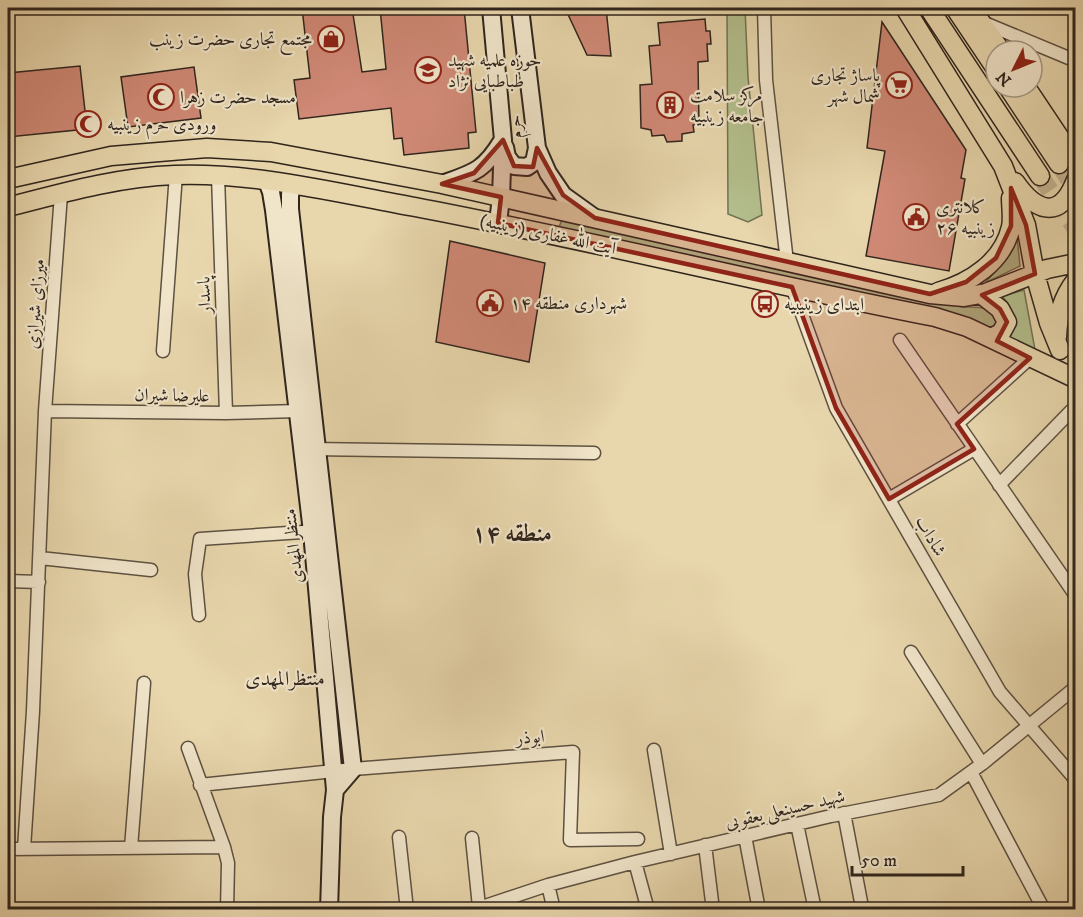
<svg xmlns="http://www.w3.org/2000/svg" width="1083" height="917" font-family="'IM FELL DW Pica',Amiri,serif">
<rect width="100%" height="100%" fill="#e8d6ac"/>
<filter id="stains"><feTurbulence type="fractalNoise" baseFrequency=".00333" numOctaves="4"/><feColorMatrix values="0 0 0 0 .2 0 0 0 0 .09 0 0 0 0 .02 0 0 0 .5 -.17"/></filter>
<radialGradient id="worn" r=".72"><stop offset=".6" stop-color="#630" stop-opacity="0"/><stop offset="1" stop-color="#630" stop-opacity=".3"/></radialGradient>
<path fill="#b3be8c" stroke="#717254" stroke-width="1.5" d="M727,8H745L748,77L762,215L748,222L728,214Z
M562,220L714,252L814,277L963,307C981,307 989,305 1000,322L993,330L899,305L559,227Z
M1017,237L1020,266L985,283L1007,258Z
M1024,290L1036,355L1008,340C1019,324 1014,309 1002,296Z
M1075,305L1076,357H1075C1067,342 1067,320 1075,305Z"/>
<path fill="#d08976" stroke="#2f251d" stroke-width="1.5" d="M302,8H352L362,72L386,69L380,8H464L476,132L468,133L469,148L404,155L402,138L394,139L391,108L299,119L294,80L310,78Z
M565,8H606L611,56L587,55Z
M705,19L706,31H710L711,44H707L708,61L698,62L699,124L693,125L694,132L682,134V141L667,142L664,135L652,136L651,130L641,128L640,85L652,84L649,46L660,45L658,23Z
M882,22L966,150L961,178L965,179L949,271L866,256L885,151L867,148Z
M80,66L87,129L8,137V73Z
M194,67L201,118L128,127L121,77Z
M450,241L545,263L529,362L436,342Z"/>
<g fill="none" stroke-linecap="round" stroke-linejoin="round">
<path stroke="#c3b38f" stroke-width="18" stroke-dasharray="18 9" stroke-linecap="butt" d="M1059,164L1076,190
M1040,176L1076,229"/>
<defs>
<path id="street" d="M764,8L766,80L787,262
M982,22L1076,61
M218,176L226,413
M792,287L836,408L1000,692L1076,780
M900,340L1076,596
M163,351L176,174
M45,411L226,413L298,411
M957,424L1030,358
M310,449L594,453
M999,485L1071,411
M889,499L974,449
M40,558L151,570
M8,581L39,582
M199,615L195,574L200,539L318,531
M911,652L982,764
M188,748L224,847L228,863L227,910
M654,750L671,854
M971,772L1044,910
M200,785L353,769L573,752L570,840L638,839
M844,813L861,902
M797,824L815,910
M745,836L759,910
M399,837L407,910
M472,838L479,907
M705,845L713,910
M131,848L144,683
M8,849L224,847
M24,849L33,711L45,411L61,194
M635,862L648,910
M548,885L554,910
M473,910L548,885L635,862L831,816L939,795L982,764L1076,687"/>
<path id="secondary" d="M491,8L503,140L501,197L498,223
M520,8L537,148L548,173L563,195L595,218
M505,147L507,157L514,166L527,167L534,162L537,148
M267,181L271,192L274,210L312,532L335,790L332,817L329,910
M442,184C473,173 484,171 502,141
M294,185L290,194V209L353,769L335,790"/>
<path id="primary" d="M905,8L1003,166L1026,225L1035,274L1049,323L1060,350
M929,8L1040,176
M955,8L996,69
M971,8L1001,51
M1008,87L1059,164
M1026,87L1076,162
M8,179L111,156L207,148L271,152L442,184L930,294L964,297L986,293L1047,269L1076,263
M1015,182C1036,212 1060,221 1076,180
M8,207C62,193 118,177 175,175C254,172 337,193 415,207C589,240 761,283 935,317L967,327L1074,378
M938,292C970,283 1003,262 1011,227C1013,218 1011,207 1011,198
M981,294L1000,309L1007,322L1001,333L991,338
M1057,337C1058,315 1062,298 1076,280"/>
</defs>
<use href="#street" stroke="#5d5141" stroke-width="15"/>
<use href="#secondary" stroke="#2f251d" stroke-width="20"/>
<use href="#primary" stroke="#2f251d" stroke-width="21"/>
<use href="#street" stroke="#f0e4c9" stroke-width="12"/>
<use href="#secondary" stroke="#f0e4c9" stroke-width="16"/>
<use href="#primary" stroke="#e8d6ac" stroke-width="18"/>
</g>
<path fill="#8f2418" fill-opacity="0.2" stroke="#8f2418" stroke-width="4.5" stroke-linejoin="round" d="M503,140L514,166L533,167L537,148L563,195L595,218L930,294L966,282L996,258L1011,226V188L1026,225L1035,274L982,295L1000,309L1007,322L997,341L1030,358L957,424L974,449L889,499L836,408L792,287L498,223L501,197L442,184L474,173Z"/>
<defs>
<symbol id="shop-ring" viewBox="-11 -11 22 22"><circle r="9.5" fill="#f0e4c9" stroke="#8f2418" stroke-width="1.5"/><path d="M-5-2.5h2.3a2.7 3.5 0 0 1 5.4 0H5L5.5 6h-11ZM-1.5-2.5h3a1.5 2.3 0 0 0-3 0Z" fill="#8f2418"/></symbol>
<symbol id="school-ring" viewBox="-11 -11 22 22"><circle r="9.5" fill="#f0e4c9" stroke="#8f2418" stroke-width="1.5"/><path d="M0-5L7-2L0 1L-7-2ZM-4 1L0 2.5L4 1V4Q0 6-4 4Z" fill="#8f2418"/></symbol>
<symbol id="supermarket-ring" viewBox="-11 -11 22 22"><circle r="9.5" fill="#f0e4c9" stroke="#8f2418" stroke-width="1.5"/><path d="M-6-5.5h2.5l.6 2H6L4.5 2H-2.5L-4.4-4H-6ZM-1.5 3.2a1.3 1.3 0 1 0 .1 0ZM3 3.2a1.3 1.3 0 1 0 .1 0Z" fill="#8f2418"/></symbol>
<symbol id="mosque-ring" viewBox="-11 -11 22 22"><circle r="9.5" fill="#f0e4c9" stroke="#8f2418" stroke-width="1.5"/><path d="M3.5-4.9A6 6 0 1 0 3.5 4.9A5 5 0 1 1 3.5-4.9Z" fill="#8f2418"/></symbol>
<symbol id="building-ring" viewBox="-11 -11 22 22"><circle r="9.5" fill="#f0e4c9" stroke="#8f2418" stroke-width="1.5"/><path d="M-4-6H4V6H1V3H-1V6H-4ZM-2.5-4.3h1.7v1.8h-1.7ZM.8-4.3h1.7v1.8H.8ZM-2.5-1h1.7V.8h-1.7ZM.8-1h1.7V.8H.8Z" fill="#8f2418"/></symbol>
<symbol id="civic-ring" viewBox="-11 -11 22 22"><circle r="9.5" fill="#f0e4c9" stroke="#8f2418" stroke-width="1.5"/><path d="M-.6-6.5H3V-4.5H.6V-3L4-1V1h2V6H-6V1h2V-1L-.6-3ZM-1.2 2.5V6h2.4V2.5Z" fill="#8f2418"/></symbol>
<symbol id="bus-ring" viewBox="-11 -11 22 22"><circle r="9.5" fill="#f0e4c9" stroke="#8f2418" stroke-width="1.5"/><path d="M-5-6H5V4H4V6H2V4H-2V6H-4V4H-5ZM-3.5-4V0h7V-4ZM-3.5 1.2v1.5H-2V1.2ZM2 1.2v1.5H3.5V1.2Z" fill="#8f2418"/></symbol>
</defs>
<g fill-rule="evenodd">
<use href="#shop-ring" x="316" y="24" width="30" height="30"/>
<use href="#school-ring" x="413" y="55" width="30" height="30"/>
<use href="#supermarket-ring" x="884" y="70" width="30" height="30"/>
<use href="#mosque-ring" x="146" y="82" width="30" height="30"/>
<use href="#building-ring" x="655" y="90" width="30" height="30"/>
<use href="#mosque-ring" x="73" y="109" width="30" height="30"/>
<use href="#civic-ring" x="901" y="202" width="30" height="30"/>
<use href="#civic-ring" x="475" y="288" width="30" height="30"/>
<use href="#bus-ring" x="750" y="289" width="30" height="30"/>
</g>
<g text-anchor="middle" stroke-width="4.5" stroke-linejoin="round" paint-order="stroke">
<g font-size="18" fill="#2f251d" stroke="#f0e4c9" text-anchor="start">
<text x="312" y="45" text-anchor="end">مجتمع تجاری حضرت زینب</text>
<text x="448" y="66">حوزه علمیه شهید<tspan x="448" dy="21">طباطبایی نژاد</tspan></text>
<text x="880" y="81" text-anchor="end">پاساژ تجاری<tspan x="880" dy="21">شمال شهر</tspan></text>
<text x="690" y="101">مرکز سلامت<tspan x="690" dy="21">جامعه زینبیه</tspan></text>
<text x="180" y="103">مسجد حضرت زهرا</text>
<text x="107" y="130">ورودی حرم زینبیه</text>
<text x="936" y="213">کلانتری<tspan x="936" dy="21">۲۶ زینبیه</tspan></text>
<text x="510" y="309">شهرداری منطقه ۱۴</text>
<text x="784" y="310">ابتدای زینیبیه</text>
</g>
<g font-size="18" fill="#2f251d" stroke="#f0e4c9">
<text transform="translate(515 127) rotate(-96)" y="6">حرم</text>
<text transform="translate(548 234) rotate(12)" y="6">آیت الله غفاری (زینبیه)</text>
<text transform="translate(204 295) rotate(-92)" y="6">پاسدار</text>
<text transform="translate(35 304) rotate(-86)" y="6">میرزای شیرازی</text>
<text transform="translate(172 395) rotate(1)" y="6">علیرضا شیران</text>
<text transform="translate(931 536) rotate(60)" y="6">شاداب</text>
<text transform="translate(293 546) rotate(-96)" y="6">منتظر المهدی</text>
<text transform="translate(530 737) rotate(-5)" y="6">ابوذر</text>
<text transform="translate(785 809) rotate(-13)" y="6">شهید حسینعلی یعقوبی</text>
</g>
<g font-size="20" fill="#2f251d" stroke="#f0e4c9">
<text x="285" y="685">منتظرالمهدی</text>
</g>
<g font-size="24" font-weight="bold" fill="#2f251d" stroke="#f0e4c9">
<text x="512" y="541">منطقه ۱۴</text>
</g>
</g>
<rect width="1083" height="917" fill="none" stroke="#e8d6ac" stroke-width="30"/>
<rect x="9" y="9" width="1065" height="899" fill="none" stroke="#2f251d" stroke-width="3"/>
<rect x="15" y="15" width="1053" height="887" fill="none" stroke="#2f251d" stroke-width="1.5"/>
<g transform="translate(1014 69) rotate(227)"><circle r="28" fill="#f0e4c9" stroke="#a39884" stroke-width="1.5"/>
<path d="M0-4.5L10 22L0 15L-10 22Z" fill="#8f2418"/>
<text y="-9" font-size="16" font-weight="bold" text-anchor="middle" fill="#2f251d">N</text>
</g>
<path d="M852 866v9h111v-9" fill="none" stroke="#2f251d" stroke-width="3"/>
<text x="861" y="866" font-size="18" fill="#2f251d" stroke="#f0e4c9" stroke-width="4.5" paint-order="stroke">50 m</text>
<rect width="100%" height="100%" filter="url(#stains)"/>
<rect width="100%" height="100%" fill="url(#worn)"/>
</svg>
